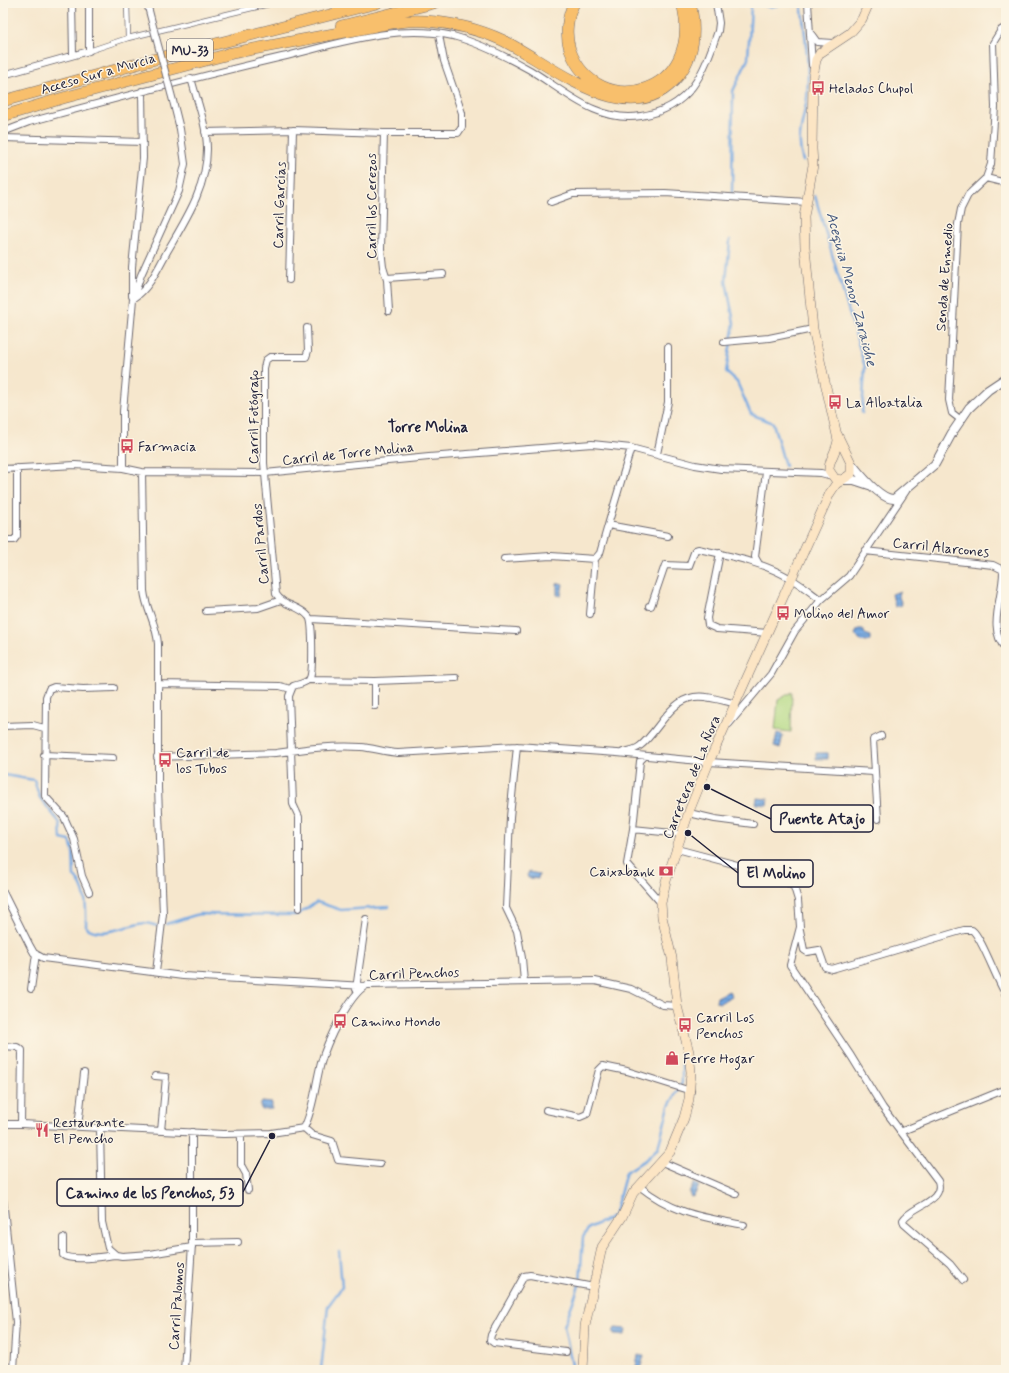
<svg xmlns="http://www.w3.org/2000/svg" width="1009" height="1373" font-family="Mynerve,sans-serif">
<defs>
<pattern id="water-rules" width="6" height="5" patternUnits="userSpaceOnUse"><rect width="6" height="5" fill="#76a9e2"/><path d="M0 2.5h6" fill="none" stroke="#6089b8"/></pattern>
</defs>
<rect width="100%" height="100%" fill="#fcf5e5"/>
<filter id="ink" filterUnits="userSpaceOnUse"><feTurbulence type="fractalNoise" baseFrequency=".025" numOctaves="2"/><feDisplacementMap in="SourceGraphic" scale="8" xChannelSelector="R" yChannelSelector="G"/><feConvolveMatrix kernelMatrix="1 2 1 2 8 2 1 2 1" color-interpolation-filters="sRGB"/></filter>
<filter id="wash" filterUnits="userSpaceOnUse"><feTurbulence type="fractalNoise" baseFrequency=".012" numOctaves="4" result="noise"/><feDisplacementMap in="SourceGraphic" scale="16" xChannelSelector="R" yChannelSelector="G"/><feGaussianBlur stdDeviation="0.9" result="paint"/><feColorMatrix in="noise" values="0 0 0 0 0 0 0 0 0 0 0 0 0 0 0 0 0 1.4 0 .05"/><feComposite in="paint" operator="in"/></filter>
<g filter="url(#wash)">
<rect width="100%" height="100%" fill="#f6e7cd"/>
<path fill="#b2d983" stroke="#6a7e5f" d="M792,692L791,732L775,730L778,700Z"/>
<path fill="url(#water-rules)" stroke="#4c668e" d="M560,583L563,584L561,596L557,595V584Z
M900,591L898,594L902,605L895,607L892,594Z
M858,629H863L865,634L871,636V640L867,642L860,641L855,634Z
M777,733L783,735L780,748L774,746Z
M816,753H828V759H816Z
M757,798L768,799L767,805L756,804Z
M529,872L539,874L538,879L528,878L527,875Z
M729,991L732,996L720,1003L716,1002L717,997Z
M262,1102L272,1103V1109L262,1110L260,1106Z
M694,1183L699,1186L694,1196L691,1197L689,1193Z
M615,1328L626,1329L625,1335L614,1334L613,1332Z
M638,1355L644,1356L640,1369L636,1367Z"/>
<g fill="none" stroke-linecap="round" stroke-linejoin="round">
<path stroke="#76a9e2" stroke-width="2.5" d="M759,3L769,7L788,3
M791,3L802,5
M801,3C805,34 810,66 807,98C804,120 795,137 803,161
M732,194L733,91L748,59L751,6L755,3
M815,196L865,367L862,413
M730,240L726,281L734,323L726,372L737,382L751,414L773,423L785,466
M4,775L34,780L40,798L60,823L61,839L70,841L73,850L74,876C88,890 86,910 86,927C101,939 127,925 145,923C149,923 153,925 157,926
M166,924L199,914L297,915L317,902L341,910L389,907
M321,1370L328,1306L342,1287L339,1251
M573,1370L564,1326L580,1283L583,1237L589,1228L614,1216L626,1172L645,1160L658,1148L669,1106L682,1083V1060"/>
</g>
</g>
<g filter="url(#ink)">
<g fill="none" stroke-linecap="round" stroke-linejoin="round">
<defs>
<path id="pedestrian" d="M127,3L128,38
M89,51L128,38L273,3"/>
<path id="minor" d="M72,3L73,55
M147,3L154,30
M808,3L812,65
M812,35L817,42L833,43
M3,75L89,51V3
M3,132L29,122C113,99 197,77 282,57C337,44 396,23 453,36C479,43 507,57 530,70C565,91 597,123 641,116C691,108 703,74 718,31L719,23L716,3
M205,132L293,130L384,133H458L462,127V113L444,61L439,35
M384,133L381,249L383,267L387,280L389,311
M3,138L143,142
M986,178L1006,183
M551,202L573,194L665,193L807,202
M387,278L443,274
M289,280L293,130
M132,296V267L143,158L142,91
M133,299C150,288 158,268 168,250C186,219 207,187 207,149C207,126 197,101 191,78
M724,342L769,338L813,329
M961,420L952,413L949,400L958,224L961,209L968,195L986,178L991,164L995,107L993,43L1001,30L1006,27
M657,454L668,402V347
M123,468V411L133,299L141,275L179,191L185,164L180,129L173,101
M3,469L75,465L123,468L142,472L265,473L429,457L592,444L631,448L695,465L721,469L821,473L832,476
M142,472L144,591C146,610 157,625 158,644V788L163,914L156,972
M608,525L631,448
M3,540H14L17,536V468
M865,551L993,565L1003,570C1004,595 986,629 1006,649
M720,553L707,618L708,625L717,629L768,633
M504,559L551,556L595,559L590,614
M595,559L600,553L608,525L668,536
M759,564L755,557L766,472
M649,606H651L665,565L689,566L695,550L698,549C730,556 763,562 791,579C802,585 811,593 821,600
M206,611L258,608L281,600
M311,619L516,631
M309,680L375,681V706
M375,681L456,678
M159,684L280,686L291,689
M729,724L771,674L795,631L821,600L849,576L906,491
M3,726L33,725L44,728
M517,746L510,817L506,908L517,931L522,958L524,982
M623,752C628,751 635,750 640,746C658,732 669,701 694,697C708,695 723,701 736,704
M44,755L113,758
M645,756L640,761L633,829L627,864L661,903
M157,757L276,753C304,749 333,745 361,747C373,748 385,752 398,753L517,746L617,753L709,762L874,772
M689,813L715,819L753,824
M878,819L873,740L881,736
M633,829L682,834
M677,849L779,876L794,887L798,900L800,927L790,965L851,1056L883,1108L938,1181C945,1202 911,1206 903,1220L904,1224L950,1264L963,1280
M3,892L30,946L34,953L43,958L183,976L365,986
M89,892L82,876L74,839L64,817L45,796L46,697L49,689L54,687L83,689L114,688
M299,908V817L293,804L289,696L293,686C299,684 307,683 310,678C313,671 313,622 309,617C300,605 284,607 276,594L264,463V368L266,360L270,357H306L308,351L307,328
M800,930L804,950L807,952L819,950L825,967L832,969L964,930H972C981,936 997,981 1006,995
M31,989L36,954
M356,989L366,919
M3,1046L17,1047L22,1050L21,1124
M155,1076L166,1077L161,1131
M546,1110L580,1117L587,1114L599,1070L603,1066L627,1071L691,1091
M3,1124H21L223,1134L271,1133L304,1128C314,1108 315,1085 321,1063C326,1044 349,994 367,985L595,981L631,989L663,1005L677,1006
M78,1127L84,1073
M304,1128L312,1135L332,1141L338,1160L380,1164
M100,1129L102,1222L108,1248L116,1255L122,1256L150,1254L192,1247
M192,1132V1243L238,1242
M900,1132L1006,1089
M241,1134V1165L246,1174L248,1190
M662,1162L736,1194
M639,1186C674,1214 702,1217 744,1225
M3,1199L16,1322L13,1370
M63,1238V1255C71,1262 105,1256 116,1255
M566,1352L494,1343L490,1340L491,1335L524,1276L530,1275L594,1287
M184,1370L192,1244"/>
<path id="tertiary" d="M851,463C859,473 881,500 894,499L935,464L952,433L969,408L988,390L1006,378
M842,480H854L869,485"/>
<path id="secondary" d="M842,480L835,479L829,470C828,461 837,451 838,440L813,329L805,248L804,217L813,165L812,149L813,77L816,60L820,53L850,33L862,19L869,3
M583,1370L585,1326L602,1247L622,1217L633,1193L670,1152L684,1118L689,1099L691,1072L689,1052L677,1006L672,958L662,917L661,903L666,881L690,809L709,762L830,493L836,484L851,474V463L837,434"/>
<path id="motorway" d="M574,3C567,17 565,35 570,50C597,123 706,95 682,3
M341,26L434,3
M227,54C270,46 312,38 355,30C378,26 402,19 426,21C452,23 478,29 502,40C550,63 631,137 679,75C695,54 696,28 690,3
M3,101L148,61L377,3
M3,116L63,98L233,53"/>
</defs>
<use href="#pedestrian" stroke="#6c676e" stroke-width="6"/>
<use href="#minor" stroke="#6c676e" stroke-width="8"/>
<use href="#tertiary" stroke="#6c676e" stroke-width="10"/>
<use href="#secondary" stroke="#6c676e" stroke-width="10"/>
<use href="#motorway" stroke="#6c676e" stroke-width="12"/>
<use href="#pedestrian" stroke="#fff" stroke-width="4.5"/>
<use href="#minor" stroke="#fff" stroke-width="6"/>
<use href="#tertiary" stroke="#fff" stroke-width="8"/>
<use href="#secondary" stroke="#fce5c4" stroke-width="9"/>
<use href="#motorway" stroke="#f8bf6c" stroke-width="11"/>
<defs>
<path id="minor-bridge" d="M154,30L173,101"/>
</defs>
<use href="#minor-bridge" stroke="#6c676e" stroke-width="8" stroke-linecap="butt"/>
<use href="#minor-bridge" stroke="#fff" stroke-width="6"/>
</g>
</g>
<defs>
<symbol id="bus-bare" viewBox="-9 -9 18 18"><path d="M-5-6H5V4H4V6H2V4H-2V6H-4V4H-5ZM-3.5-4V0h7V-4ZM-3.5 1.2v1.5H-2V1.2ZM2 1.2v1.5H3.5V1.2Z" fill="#d1495b" stroke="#fcf5e5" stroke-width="2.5" paint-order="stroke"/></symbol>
<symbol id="bank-bare" viewBox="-9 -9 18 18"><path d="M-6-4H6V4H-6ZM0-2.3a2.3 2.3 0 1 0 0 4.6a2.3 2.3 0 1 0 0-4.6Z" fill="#d1495b" stroke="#fcf5e5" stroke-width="2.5" paint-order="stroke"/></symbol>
<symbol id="shop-bare" viewBox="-9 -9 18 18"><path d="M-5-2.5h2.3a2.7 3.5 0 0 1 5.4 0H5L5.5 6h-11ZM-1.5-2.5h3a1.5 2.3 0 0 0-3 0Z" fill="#d1495b" stroke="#fcf5e5" stroke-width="2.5" paint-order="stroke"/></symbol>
<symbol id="restaurant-bare" viewBox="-9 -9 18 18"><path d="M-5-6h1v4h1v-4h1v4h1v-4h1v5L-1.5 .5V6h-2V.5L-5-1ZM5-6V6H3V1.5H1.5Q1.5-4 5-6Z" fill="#d1495b" stroke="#fcf5e5" stroke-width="2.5" paint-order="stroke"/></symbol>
</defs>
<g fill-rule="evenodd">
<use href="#bus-bare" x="808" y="78" width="20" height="20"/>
<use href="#bus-bare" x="825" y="392" width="20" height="20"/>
<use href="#bus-bare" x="117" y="436" width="20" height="20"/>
<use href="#bus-bare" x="773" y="603" width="20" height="20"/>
<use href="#bus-bare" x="155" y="750" width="20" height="20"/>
<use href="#bank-bare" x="656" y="861" width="20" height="20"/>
<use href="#bus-bare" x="330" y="1011" width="20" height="20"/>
<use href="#bus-bare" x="675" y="1015" width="20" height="20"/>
<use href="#shop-bare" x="662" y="1048" width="20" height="20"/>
<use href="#restaurant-bare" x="32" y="1120" width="20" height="20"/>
</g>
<g text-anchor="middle" stroke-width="3" stroke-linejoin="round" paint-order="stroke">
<rect fill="#fcf5e5" stroke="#63616e" stroke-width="1" x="167" y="39" width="46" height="22" rx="3"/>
<g font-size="13" font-weight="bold" fill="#22223b">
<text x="190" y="55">MU-33</text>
</g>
<g font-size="14" fill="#22223b" stroke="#fcf5e5">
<text transform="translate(98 73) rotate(-16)" y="5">Acceso Sur a Murcia</text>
<text transform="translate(279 205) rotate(-88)" y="5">Carril Garcías</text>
<text transform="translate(371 206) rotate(-90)" y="5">Carril los Cerezos</text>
<text transform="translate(944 277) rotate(-86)" y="5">Senda de Enmedio</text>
<text transform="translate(253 417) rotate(-90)" y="5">Carril Fotógrafo</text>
<text transform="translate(348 453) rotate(-6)" y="5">Carril de Torre Molina</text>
<text transform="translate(260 544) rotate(-95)" y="5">Carril Pardos</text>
<text transform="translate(941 547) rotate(6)" y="5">Carril Alarcones</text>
<text transform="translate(691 777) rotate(-68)" y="5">Carretera de La Ñora</text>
<text transform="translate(414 973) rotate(-2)" y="5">Carril Penchos</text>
<text transform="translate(176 1306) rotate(-86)" y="5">Carril Palomos</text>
</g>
<g font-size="14" fill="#22223b" stroke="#fcf5e5" text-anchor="start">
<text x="829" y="93">Helados Chupol</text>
<text x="846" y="407">La Albatalia</text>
<text x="138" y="451">Farmacia</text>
<text x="794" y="618">Molino del Amor</text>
<text x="176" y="757">Carril de<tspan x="176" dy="16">los Tubos</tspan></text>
<text x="655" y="876" text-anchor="end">Caixabank</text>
<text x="696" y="1022">Carril Los<tspan x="696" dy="16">Penchos</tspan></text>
<text x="351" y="1026">Camino Hondo</text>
<text x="683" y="1063">Ferre Hogar</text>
<text x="53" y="1127">Restaurante<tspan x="53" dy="16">El Pencho</tspan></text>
</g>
<g font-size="15" font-style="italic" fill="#44587e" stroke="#fcf5e5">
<text transform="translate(852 289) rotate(75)" y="5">Acequia Menor Zaraiche</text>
</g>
<g font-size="15" font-weight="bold" fill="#22223b" stroke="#fcf5e5">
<text x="428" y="432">Torre Molina</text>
</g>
</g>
<path fill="none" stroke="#22223b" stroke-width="1.5" d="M707 787L771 819M688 833L738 873M272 1136L243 1192"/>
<g fill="#22223b" stroke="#fcf5e5" stroke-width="1.5">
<circle cx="707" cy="787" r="4"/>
<circle cx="688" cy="833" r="4"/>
<circle cx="272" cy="1136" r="4"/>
</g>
<g fill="#fcf5e5" stroke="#22223b" stroke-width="1.5">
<rect x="771" y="805" width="102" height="27" rx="4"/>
<rect x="738" y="860" width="75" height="27" rx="4"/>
<rect x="57" y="1179" width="186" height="27" rx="4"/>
</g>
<g font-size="15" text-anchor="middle" font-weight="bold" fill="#22223b">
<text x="822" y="824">Puente Atajo</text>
<text x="776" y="878">El Molino</text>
<text x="150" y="1198">Camino de los Penchos, 53</text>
</g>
<rect width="1009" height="1373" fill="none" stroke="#fcf5e5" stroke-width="16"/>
</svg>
